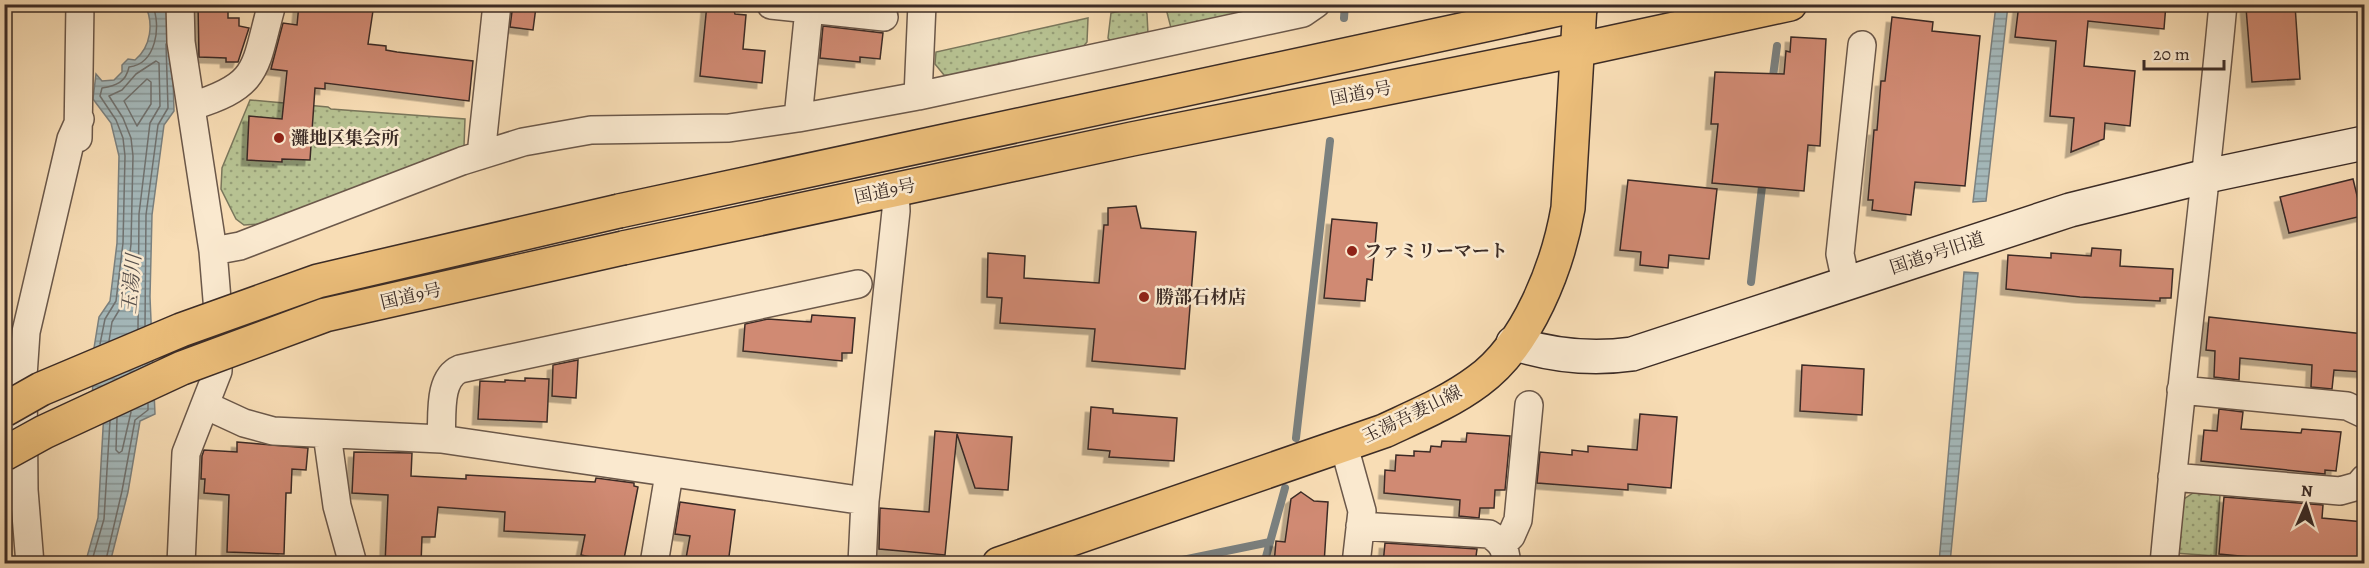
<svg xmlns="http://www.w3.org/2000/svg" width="2369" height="568" font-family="Alegreya,'Noto Serif JP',serif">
<defs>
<pattern id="park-dots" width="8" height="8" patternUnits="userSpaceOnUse" patternTransform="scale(1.5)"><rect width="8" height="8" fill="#b7c292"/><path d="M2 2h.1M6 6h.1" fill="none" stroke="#969e77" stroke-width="1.8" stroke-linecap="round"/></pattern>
<pattern id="water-rules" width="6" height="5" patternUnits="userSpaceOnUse" patternTransform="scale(1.5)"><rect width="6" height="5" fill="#a4b8ba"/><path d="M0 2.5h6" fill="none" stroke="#879697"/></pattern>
<filter id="shadow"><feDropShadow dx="-5.5" dy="5.5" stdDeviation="0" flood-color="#0004"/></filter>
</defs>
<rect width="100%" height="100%" fill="#f8ddb5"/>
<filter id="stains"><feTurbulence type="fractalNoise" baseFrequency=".00333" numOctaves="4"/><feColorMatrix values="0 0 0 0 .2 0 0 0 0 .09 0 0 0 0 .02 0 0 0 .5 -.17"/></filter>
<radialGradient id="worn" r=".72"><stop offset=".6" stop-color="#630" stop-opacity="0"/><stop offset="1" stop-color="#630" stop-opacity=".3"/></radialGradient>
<path fill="url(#park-dots)" stroke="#7a775c" stroke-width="1.5" d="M1165,5H1242V10L1238,16L1171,28Z
M1144,6L1147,14L1148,34L1112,43L1108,38L1111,13Z
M1088,18L1087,42L1082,48L953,76L944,75L935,64L936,52Z
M250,100L328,107L331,109L465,119L464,146L262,224L244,225L236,219L221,189L222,168Z
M2193,493L2220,495L2216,556L2174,553L2178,503Z"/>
<path fill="url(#water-rules)" stroke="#7a807f" stroke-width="1.5" d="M145,5H171L174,111L164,125L152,215L150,297L155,414L140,421L128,492L110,563L85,564L98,518L104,411L92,404L94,348L99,317L110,301L117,243L119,156L111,123L93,99L96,74L102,81L114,80L122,72V65L128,59L135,60C151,47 154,23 145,5Z
M1996,5H2008L1986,201L1973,202Z
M1964,272L1978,273L1950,563H1939Z"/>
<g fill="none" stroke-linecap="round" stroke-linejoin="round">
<path stroke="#707270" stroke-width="1.5" d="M147,79L151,82V104L137,126L124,101Z
M145,326L146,215L158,125L168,108L166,44
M109,341L112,322L124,302L131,244L133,156L131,138L123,118L109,96L122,90L136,74L156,61L159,63L160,106L150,123L139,214L138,329
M100,344L105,319L116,301L123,243L125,156L123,138L116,120L100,96L102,88C116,86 126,82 129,67C156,64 162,26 152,4
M117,418L116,450L119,453L122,451L131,412
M91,564L104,519L110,421
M105,564L122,491L135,420L148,410V404"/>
<path stroke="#7a807f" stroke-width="8" d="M1344,18L1345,4
M1772,84L1777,46
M1751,282L1763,178
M1296,438L1330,141
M1163,564L1270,542
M1264,564L1285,488"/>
</g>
<path fill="#d08a73" stroke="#3c2c26" stroke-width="1.5" filter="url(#shadow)" d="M198,4H228V18H239V26L249,28L238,62H226V58L199,57Z
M299,4H374L368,44L386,46V50L397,52L473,61L469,101L325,83V89L315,88L310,160L282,159V162L247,160L249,116L282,119L287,71L271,69L272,65L283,23L297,25Z
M513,4L536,7L533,30L510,27Z
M707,4H732L735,14L746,15L743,49L765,51L762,83L700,76Z
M2019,4H2166L2164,29L2088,21L2084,66L2135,71L2130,126L2105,123L2104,139L2071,152L2074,118L2050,116L2056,41L2015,37Z
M2295,5L2300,79L2252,82L2246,8Z
M1892,17L1933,22L1932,31L1980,36L1965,186L1915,182L1911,215L1872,210L1873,200H1868L1874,130H1877L1881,81H1885Z
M823,26L883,33L880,59L860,57V62L820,58Z
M1791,37L1826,39L1820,146L1808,145L1804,191L1712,183L1718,124H1711L1715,72L1784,74L1786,51L1790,52Z
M2353,179L2362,216L2289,233L2280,197Z
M1628,180L1717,189L1709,259L1669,255L1668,268L1640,265L1641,252L1620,250Z
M1136,206L1141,228L1196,232L1185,369L1092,361L1095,329L1000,323L1002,298L987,297L988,253L1025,256L1024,278L1099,283L1104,225H1108V208Z
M1332,219L1377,223L1372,280L1367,279L1365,301L1324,298Z
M2092,248L2121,250L2120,266L2173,269L2171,298H2160V301L2080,297L2006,289L2008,255L2051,258V253L2091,256Z
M812,315L855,318L852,353H842V361L743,351L745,324L768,319L811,322Z
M2209,317L2364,334V372L2334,370L2332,389L2311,387L2312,365L2240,358L2239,380L2214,377L2215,351L2206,350Z
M578,360L576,398L552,396L553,365Z
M1802,365L1864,369L1862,415L1800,411Z
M525,378L549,379L547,422L478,419L480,381L505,382V380L525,381Z
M1091,407L1113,409V413L1177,418L1174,461L1109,457L1110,451L1088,449Z
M2219,409L2243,412L2241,429L2301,433L2302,429L2341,432L2336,471L2325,470V474L2201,461L2204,430L2217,431Z
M1640,414L1677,417L1671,488L1628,484V490L1537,483L1540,452L1572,455V450L1588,452V446L1637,450Z
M935,431L1012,437L1008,490L975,488L957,434L945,555L879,549L880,508L929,512Z
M1467,433L1510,436L1505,490H1495L1494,508H1480L1479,518L1459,516L1460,500L1384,493L1385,470L1395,471L1396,455L1414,456V451L1430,452L1431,446L1441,447L1442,441L1466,442Z
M237,442L308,448L306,470L292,469L291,493H286L284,554L227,552L229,495L204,493L205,479H201L202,456L204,450L237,452Z
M354,452L412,453L411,476L466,479V475L595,482L596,478L634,483V486L638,487L623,564L581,555L585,535L504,531L505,512L438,507L435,537H422L421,564H385L388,495L352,493Z
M1301,492L1314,501L1328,502L1324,564H1274L1276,541L1285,542L1291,499Z
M2224,497L2323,505L2322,518L2364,522V561L2324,564L2219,554Z
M680,502L735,510L728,564H685L690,536L675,534Z
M1385,543L1477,549L1475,564H1383Z"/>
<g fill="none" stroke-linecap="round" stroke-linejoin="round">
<defs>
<path id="street" d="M180,4L181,42L213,251L219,324L218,371L186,453L181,564
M771,5L809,9
M918,96L922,4
M192,106C261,85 254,68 272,4
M798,118L809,9L884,17
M78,138L80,4
M481,155L497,4
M213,251L240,246L462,161L523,142L591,130L729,128L798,118L918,96L1303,13L1316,4
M1846,282L1840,254L1862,45
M2181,390L2347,406L2364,414
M205,405L244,423L273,431L441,439L865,501
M327,434L337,506L353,564
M441,439C443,418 437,379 460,369L858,284
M1344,446L1362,511L1356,564
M2172,477L2340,491L2358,486L2364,479
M1360,526L1489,534C1501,541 1507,550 1506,564
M1502,545L1511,536L1518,520L1529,405
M30,564L24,490L23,376L26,332L71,139L80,119
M654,564L669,474
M862,564L865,501L896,211L895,189
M2164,564C2181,377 2206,191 2223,4"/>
<path id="secondary" d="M1513,343C1553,356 1590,360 1632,354L2070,210L2207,176L2364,143"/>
<path id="primary" d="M999,564L1384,431C1416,416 1450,402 1478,381C1528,345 1558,266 1568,208L1580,5"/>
<path id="highway" d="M619,211L1582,4
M623,248L1132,139L1577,50L1790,4"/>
</defs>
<use href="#street" stroke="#6b584a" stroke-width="30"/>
<use href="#secondary" stroke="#3c2c26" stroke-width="36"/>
<use href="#primary" stroke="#3c2c26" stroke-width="36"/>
<use href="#highway" stroke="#3c2c26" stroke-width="36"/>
<use href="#street" stroke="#fae9cf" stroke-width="27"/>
<use href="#secondary" stroke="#fae9cf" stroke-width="33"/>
<use href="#primary" stroke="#ecbe7a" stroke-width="33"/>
<use href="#highway" stroke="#ecbe7a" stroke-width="33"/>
<defs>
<path id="highway-bridge" d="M4,410L41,389L181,330L318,281L619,211
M4,454L44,432L182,368L325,315L623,248"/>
</defs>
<use href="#highway-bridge" stroke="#3c2c26" stroke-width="36" stroke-linecap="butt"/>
<use href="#highway-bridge" stroke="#ecbe7a" stroke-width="33"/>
</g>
<g fill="#8f2418" stroke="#fae9cf" stroke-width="2">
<circle cx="279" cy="138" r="6"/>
<circle cx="1352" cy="251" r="6"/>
<circle cx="1144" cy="297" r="6"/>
</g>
<g text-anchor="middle" stroke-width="5" stroke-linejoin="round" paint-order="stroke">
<g font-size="18" fill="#3c2c26" stroke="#fae9cf">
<text transform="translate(1361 93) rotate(-11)" y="6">国道9号</text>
<text transform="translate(885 191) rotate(-12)" y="6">国道9号</text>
<text transform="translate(1937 253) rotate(-18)" y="6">国道9号旧道</text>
<text transform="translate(411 296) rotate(-13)" y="6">国道9号</text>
<text transform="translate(1412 414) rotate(-26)" y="6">玉湯吾妻山線</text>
</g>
<g font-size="18" font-weight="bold" fill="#3c2c26" stroke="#fae9cf" text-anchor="start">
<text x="291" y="144">灘地区集会所</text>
<text x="1364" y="257">ファミリーマート</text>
<text x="1156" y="303">勝部石材店</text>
</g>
<g font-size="20" font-style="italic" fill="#564f4b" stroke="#fae9cf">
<text transform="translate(131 284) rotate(-85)" y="7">玉湯川</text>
</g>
</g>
<rect width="2369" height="568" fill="none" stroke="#f8ddb5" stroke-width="24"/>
<rect x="6" y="6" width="2357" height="556" fill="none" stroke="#3c2c26" stroke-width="3"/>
<rect x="12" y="12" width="2345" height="544" fill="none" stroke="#3c2c26" stroke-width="1.5"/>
<g transform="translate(2306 505) rotate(3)" stroke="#fae9cf" stroke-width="4.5" paint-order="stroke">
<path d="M0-4.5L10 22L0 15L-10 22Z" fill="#3c2c26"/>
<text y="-9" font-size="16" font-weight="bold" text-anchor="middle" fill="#3c2c26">N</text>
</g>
<path d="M2144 60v9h80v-9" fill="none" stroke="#3c2c26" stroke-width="3"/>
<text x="2153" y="60" font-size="18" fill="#3c2c26" stroke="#fae9cf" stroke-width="4.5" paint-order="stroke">20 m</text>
<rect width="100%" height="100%" filter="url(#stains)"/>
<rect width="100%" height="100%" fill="url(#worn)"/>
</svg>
